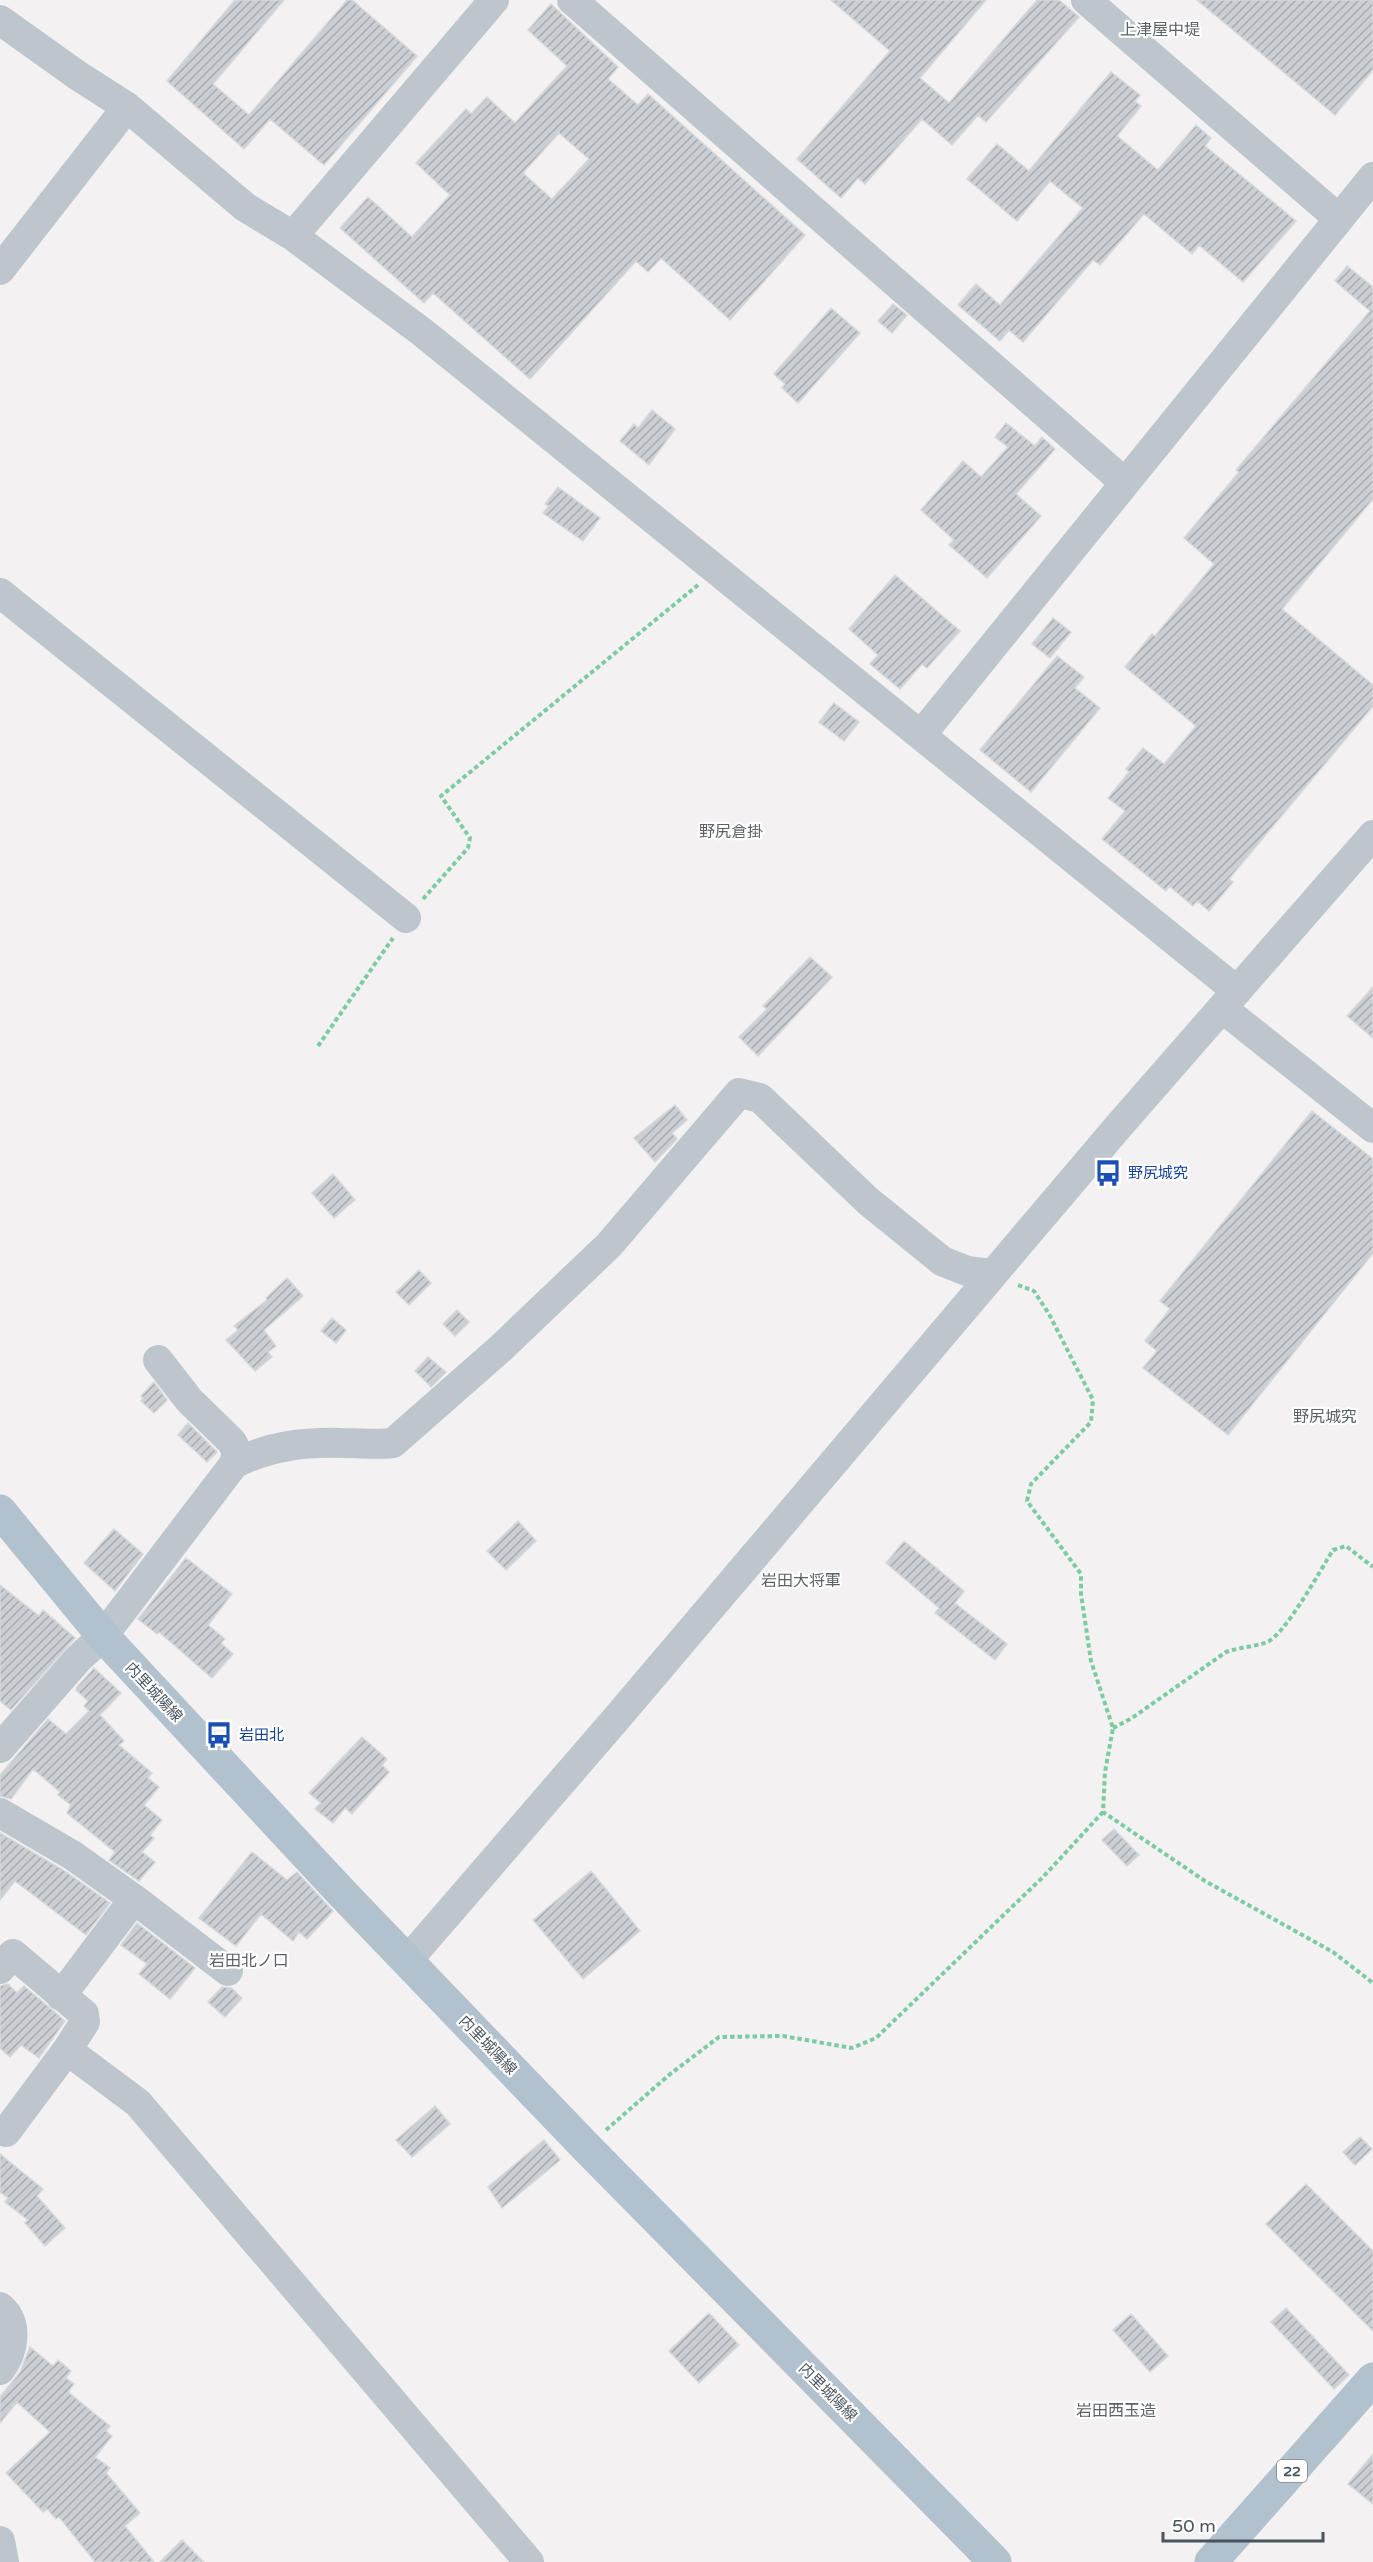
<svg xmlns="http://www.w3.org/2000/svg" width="1373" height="2562" font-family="'Varela Round','Noto Sans JP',sans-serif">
<defs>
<pattern id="building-hatch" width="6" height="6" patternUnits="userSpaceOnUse" patternTransform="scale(1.5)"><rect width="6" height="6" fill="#cbced3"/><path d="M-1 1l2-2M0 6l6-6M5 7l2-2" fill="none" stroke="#a7aaae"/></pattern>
</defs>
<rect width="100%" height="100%" fill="#f3f1f1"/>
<path fill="url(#building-hatch)" stroke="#d5d8dc" stroke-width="1.5" fill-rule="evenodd" d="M235,0H284L213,84L249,115L347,0H352L417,56L324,165L270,119L244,149L167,81Z
M831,0H986L920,78L949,103L1037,0H1059L1079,17L986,122L978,115L952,145L922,119L865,184L858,178L841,198L797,159L890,51Z
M1197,0H1373V70L1335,115Z
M551,4L618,67L608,79L638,105L648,94L805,235L730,320L661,258L648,272L636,261L530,379L433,293L424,303L340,228L368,197L412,237L450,195L416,163L466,109L471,114L487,97L515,123L567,66L528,30ZM559,133L589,159L552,199L523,173Z
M1111,72L1140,95L1135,101L1141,106L1117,136L1158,170L1196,125L1211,138L1205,146L1296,221L1243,282L1199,245L1192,254L1144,214L1100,265L1093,260L1023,342L1009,330L1000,341L958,305L976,284L1000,305L1083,208L1050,181L1017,221L967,179L997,144L1029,171Z
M1347,266L1373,287V499L1282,609L1373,685V706L1229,879L1233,882L1209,911L1197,901L1193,906L1169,886L1166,891L1102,839L1125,811L1108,798L1129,772L1126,769L1143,748L1164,764L1196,726L1125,667L1152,634L1155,636L1214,564L1184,538L1239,472L1236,470L1370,311L1335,281Z
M893,304L907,315L892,333L878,321Z
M831,308L860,333L798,403L782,388L785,384L774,374Z
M652,410L675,429L649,465L620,441L634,424L638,428Z
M1006,423L1035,446L1042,437L1055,449L1016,494L1041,516L987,578L949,545L954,540L921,510L963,461L981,477L1008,447L995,437Z
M558,487L600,518L583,541L543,513L549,506L545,504Z
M895,575L960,631L927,668L922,664L900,689L870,664L878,655L849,629Z
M1053,618L1071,632L1050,658L1032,644Z
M1057,656L1084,677L1075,688L1100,708L1031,792L980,750Z
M834,703L859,722L844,741L819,722Z
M810,957L832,977L758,1056L739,1037L767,1009L763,1006Z
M1373,987V1038L1347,1016Z
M675,1105L687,1120L672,1133L677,1139L655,1162L634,1138Z
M1312,1111L1373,1159V1253L1228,1435L1143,1368L1157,1351L1145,1341L1170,1309L1160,1301Z
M333,1174L355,1200L334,1218L312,1193Z
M419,1270L431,1283L409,1305L396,1292Z
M287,1278L303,1296L264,1330L276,1346L268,1352L272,1357L255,1371L226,1340L238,1330L234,1326L267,1300L266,1298Z
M457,1310L469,1322L455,1336L443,1324Z
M332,1318L346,1330L336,1343L321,1331Z
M428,1357L446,1372L431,1387L415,1371Z
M154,1382L167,1400L154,1413L141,1401L143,1398L141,1396Z
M188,1423L217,1452L207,1462L178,1435Z
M518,1521L536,1541L506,1570L487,1551Z
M114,1529L143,1554L115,1591L84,1563Z
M904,1541L964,1591L955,1603L1007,1644L995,1660L935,1613L939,1608L886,1563Z
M186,1558L232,1594L208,1625L225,1639L221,1643L233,1654L212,1678L159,1632L157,1634L138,1619Z
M0,1585L39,1616L43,1610L75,1638L11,1710L0,1701Z
M94,1668L121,1693L100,1715L124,1741L119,1745L152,1773L148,1778L159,1787L144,1805L162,1820L150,1835L154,1838L142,1852L155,1862L139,1881L109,1860L115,1852L67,1813L71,1805L58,1795L60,1792L33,1769L11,1799L0,1796V1775L48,1719L66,1734L89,1711L84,1706L88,1701L76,1690L77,1687Z
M362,1737L387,1759L382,1765L389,1772L352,1814L345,1808L333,1823L315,1809L321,1803L309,1793Z
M1114,1829L1139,1855L1127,1866L1102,1840Z
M0,1833L63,1870L110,1903L86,1935L15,1881L0,1900Z
M252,1852L287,1880L297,1872L333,1911L307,1939L299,1932L293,1941L261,1914L236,1946L199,1918Z
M591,1871L640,1931L583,1979L533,1920Z
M137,1923L195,1968L170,1999L139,1974L147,1964L121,1945Z
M8,1984L17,1993L24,1986L65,2021L39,2058L21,2045L10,2057L0,2048V1986Z
M222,1987L231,1988L242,1998L225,2017L208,2002Z
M435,2106L450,2124L412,2157L396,2140Z
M1360,2137L1372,2149L1355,2165L1343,2152Z
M544,2140L560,2160L502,2208L488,2187Z
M0,2154L43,2189L37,2196L65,2228L45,2246L25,2223L28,2220L5,2202L8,2198L0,2192Z
M1306,2184L1373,2251V2331L1266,2224Z
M1286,2308L1349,2375L1334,2389L1271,2322Z
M709,2313L739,2345L699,2383L669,2351Z
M1131,2314L1168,2356L1150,2372L1113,2330Z
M30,2347L53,2366L58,2360L71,2371L66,2378L74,2384L68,2392L110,2426L106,2431L112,2436L95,2457L110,2468L106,2473L140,2513L125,2526L154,2562H95L59,2517L56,2519L47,2509L43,2512L6,2473L50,2432L17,2402L0,2423V2397L20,2372Z
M1373,2454V2504L1348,2484Z
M182,2540L204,2562H160Z"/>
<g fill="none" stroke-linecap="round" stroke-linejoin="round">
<path stroke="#7bcba3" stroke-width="4" stroke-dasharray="4.5 3" stroke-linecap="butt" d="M423,899L468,848L470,838L441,796L698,585
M318,1046L393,938
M1018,1285L1034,1291L1049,1314L1093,1400L1091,1422L1031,1484L1027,1501L1081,1574V1594L1091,1661L1113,1728L1105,1772L1103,1812L1205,1881L1333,1952L1373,1983
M1113,1728L1132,1718L1226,1652C1240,1647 1254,1647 1267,1642C1285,1635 1321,1569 1333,1550L1346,1546L1373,1567
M606,2130L669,2075L719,2037L783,2036L852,2048L876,2038L1043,1877L1103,1812"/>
<path stroke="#bdc6cd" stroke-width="30" d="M572,0L1124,482
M1086,0L1339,219
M0,20L77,75L127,107L245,207L293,236L422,332L1237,991
M293,236L494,0
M0,270L127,107
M0,593L406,918
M921,735L1373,177
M1222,1008L1373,1128
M234,1464C268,1446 304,1442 342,1443C360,1443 376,1445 393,1443L501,1348L609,1245L739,1093L760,1098L868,1201L942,1261L967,1271L992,1274
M0,1748L78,1659L103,1636L234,1464L237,1452L232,1442L189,1400L158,1360
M0,1813L72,1855L134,1899L228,1971
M407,1961L622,1712L1117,1128L1373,835
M0,1969L13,1954L84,2014L85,2022L67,2050L6,2132
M61,1996L134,1899
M67,2050L138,2103L529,2562
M0,2307C19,2323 14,2352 0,2370
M0,2541L4,2562"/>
<path stroke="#b2c1ce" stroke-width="33" d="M0,1511L103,1636L341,1892L586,2147L995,2562
M1211,2562L1373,2379"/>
</g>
<defs>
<symbol id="bus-bare" viewBox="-9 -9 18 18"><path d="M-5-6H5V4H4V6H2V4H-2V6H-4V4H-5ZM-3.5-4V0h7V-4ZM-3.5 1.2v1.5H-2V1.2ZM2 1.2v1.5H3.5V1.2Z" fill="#1a4fb4" stroke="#fff" stroke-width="2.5" paint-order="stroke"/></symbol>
</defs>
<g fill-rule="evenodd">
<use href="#bus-bare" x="1089" y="1154" width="38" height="38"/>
<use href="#bus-bare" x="200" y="1716" width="38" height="38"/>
</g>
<g text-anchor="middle" stroke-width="4.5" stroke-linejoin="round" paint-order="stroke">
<rect fill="#fff" stroke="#80888e" stroke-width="1.5" x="1277" y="2460" width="30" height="22" rx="4.5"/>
<g font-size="14" font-weight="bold" fill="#49555e">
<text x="1292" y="2476">22</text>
</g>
<g font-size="15" fill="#164399" stroke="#fff" text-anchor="start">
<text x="1128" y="1178">野尻城究</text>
<text x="239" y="1740">岩田北</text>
</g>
<g font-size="15" fill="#49555e" stroke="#fff">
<text transform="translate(154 1692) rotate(47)" y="5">内里城陽線</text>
<text transform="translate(488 2045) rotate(46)" y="5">内里城陽線</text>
<text transform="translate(828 2392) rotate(45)" y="5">内里城陽線</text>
</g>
<g font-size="16" fill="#5e6266" stroke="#fff">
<text x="1160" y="35">上津屋中堤</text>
<text x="731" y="837">野尻倉掛</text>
<text x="1325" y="1422">野尻城究</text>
<text x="801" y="1586">岩田大将軍</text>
<text x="249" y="1966">岩田北ノ口</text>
<text x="1116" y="2416">岩田西玉造</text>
</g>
</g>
<path d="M1163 2532v9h160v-9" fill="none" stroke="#49555e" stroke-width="3"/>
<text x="1172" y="2532" font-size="18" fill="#49555e" stroke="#ffffff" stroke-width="4.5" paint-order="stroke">50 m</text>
</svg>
